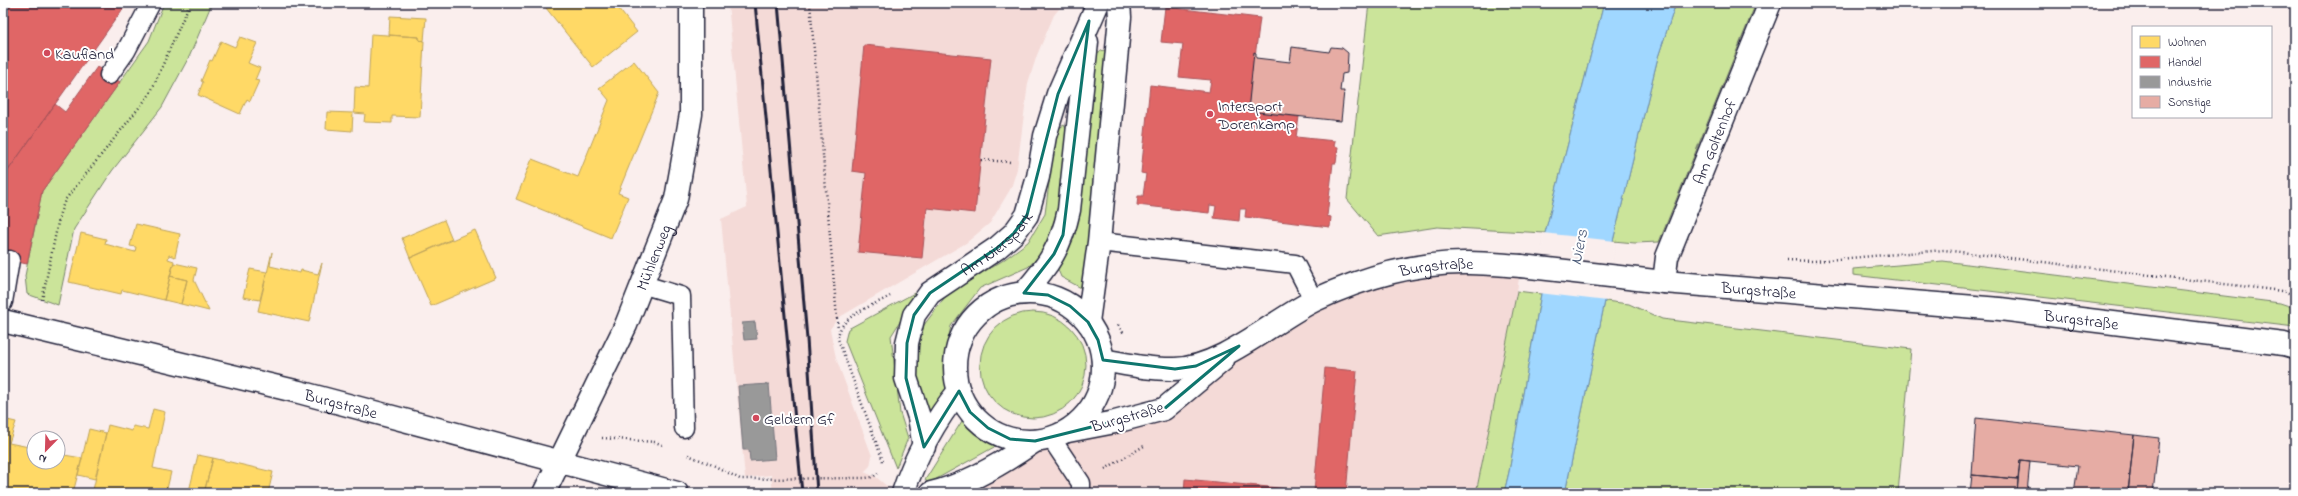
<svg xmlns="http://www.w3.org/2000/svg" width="2298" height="496" font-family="'Indie Flower',sans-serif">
<rect width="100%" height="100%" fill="#faeeed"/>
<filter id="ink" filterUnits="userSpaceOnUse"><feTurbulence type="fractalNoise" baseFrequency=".025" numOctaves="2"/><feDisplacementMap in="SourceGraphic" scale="8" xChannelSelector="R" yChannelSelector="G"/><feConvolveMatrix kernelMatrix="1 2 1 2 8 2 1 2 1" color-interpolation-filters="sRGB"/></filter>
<g filter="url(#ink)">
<path fill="#f4dad7" d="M728,3H1064L1054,15L1037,55L1028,83L1017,169L1011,188L990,223L966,243L838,318L830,329L836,358L872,456L870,466L864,472L876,477L895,493H773L771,475L745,478L721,219L747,207Z
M1521,266L1517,291L1476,493H931L1035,441L1157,409L1239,346L1364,280Z"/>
<path fill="#cbe49a" stroke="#76836a" d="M164,3H212L190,55L162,107L112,171L74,229L58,305L27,294L25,276L42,191L149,41Z
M1369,3H1604L1545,233L1437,227L1378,236L1347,199Z
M1676,3H1756L1659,242L1635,243L1613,241L1658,57Z
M1104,50L1111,55L1083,289L1061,277L1056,265L1075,234L1096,53Z
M1064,125L1069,134L1060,222L1051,245L1028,267L980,288L951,326L944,359L948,389L936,414H927L920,395L915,362L924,325L948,293L1002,261L1028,242L1045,214L1056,130Z
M1943,261L2280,303L2295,308V327L1853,275V269Z
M920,290L891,336L900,413L908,438L896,468L845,341L848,329Z
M1517,291L1541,294L1509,472L1504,493H1476Z
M1605,301L1629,304L1662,319L1911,349L1898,493H1565Z
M980 365a53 53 0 1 1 106 0a53 53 0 1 1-106 0Z
M962,421L996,446L929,483L925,480Z"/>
<path fill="#a0d7ff" stroke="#6e8fb1" d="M1604,3H1676L1658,57L1613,241L1605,301L1565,493H1504L1509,472L1541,294L1545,233Z"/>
<path fill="#faeeed" d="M1543,233L1615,241L1607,301L1539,293Z"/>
<path fill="#ffd966" stroke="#bda259" d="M247,3H261L260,6L247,5Z
M542,3H614L637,32L593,67Z
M390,16L426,18L424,41L419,40V37L389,35Z
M371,34L419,37V40L424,41L420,117L392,116V123L364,122L365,114L354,113L355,87L368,88Z
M240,37L257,43L248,63L260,68L255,80L259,81L250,101L247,99L240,114L198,95L203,82L201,81L210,60L212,61L221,41L235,47Z
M634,61L659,93L618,193L628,197L611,238L516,199L532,159L578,177L609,100L599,88Z
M327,112L353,113L352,131L326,129Z
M444,220L452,239L410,258L402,238Z
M136,224L180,234L175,257L169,255L168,259L174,261L164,300L122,290L121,294L69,282L81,233L106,239L105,244L135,252L136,247L130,246Z
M475,230L496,278L431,306L410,258Z
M272,252L270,266L300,273L301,270L318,274L322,263L309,322L258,311Z
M174,263L197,268L194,280L209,311L181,304L187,280L170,276Z
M250,269L267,272L260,300L243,297Z
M170,276L187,280L181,304L164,300Z
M153,409L165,412L153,468L171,472L166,493H107L93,490L108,425L132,431L133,426L148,429Z
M3,419L16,422L9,443L34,448V462H58V454L82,458L73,493H3Z
M89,429L106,433L95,479L78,475Z
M198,455L213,458L204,493L189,491Z
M213,458L273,472L268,493H204Z"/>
<path fill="#e06666" stroke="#a75259" d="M3,3H127L4,176L3,175Z
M1165,7L1260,18L1248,111L1299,117L1296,137L1335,141L1334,146L1338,147L1336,163H1333L1327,216L1331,217L1330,227L1245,217L1246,209H1240L1239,221L1214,218L1216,206L1210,205L1209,213L1137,205L1138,196H1143L1146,174L1141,173L1150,85L1209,92L1211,80L1179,77L1183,44L1161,42Z
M864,45L991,58L975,213L927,208L922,258L858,252L866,173L852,171Z
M97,67L120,82L42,191L27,264L3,259V178L55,104L65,112Z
M1325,368L1357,371L1346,493L1314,491Z
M1185,479L1289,489V493H1184Z"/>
<path fill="#999" stroke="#75757d" d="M755,322L757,339L744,340L742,323Z
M769,384L775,459L750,461L749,450H743L738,386Z"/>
<path fill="#e6aca4" stroke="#22223b" d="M1292,47L1329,52L1331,47L1342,48L1348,53L1347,73L1342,74L1340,91H1344L1341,121L1248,111L1254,52L1256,53V58L1290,62Z
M1976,418L2134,435L2128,493H2074L2078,466L2020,460L2018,479L1972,475Z
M2134,435L2159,438L2153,493H2128Z
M2020,460L2030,461L2027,493H2017Z
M1972,475L2018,479L2017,493H1970Z"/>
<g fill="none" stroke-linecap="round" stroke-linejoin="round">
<defs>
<path id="service" d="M109,75L126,51L151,3
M1099,242L1295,264L1314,301
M641,284L681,296L684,428
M3,302L10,260
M1051,438L1081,483V493"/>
<g id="minor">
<path id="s1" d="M1664,282L1667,257L1770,3"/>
<path d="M1024,293C1049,265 1061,247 1069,210L1087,42"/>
<circle cx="1029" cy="367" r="74"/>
<path d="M1088,322L1099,242L1120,17L1119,3"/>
<path id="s2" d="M1103,360C1126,364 1151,370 1175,369C1222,368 1274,320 1315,300C1362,278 1417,262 1469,263C1486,263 1504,265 1521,266"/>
<path d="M1068,431L1115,422L1164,409L1223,360"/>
<path id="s3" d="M924,447L919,417L906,378L907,343L914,315L930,293L997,248L1014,233L1027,215L1038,177L1045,136L1058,94L1098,3"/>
<path id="s4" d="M544,493L626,325L676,199L691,114V3"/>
<path d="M903,493C914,459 936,418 959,391"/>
<path d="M931,493C965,486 1006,461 1035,441"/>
</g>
<g id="tertiary">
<path id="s5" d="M1521,266L1664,282L2000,309L2284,344L2295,347"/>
<path id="s6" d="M3,321L299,392L677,493"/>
</g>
</defs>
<use href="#service" stroke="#22223b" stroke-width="21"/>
<use href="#minor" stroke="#22223b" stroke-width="25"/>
<use href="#tertiary" stroke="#22223b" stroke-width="25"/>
<path stroke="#22223b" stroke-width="2.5" stroke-dasharray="1 3" stroke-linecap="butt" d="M810,3L838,330
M981,160L1011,162
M1787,260L1814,261L1944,250L2282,291L2295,295
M42,300L60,213L65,200L150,94L190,3
M1118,325L1124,334
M602,438L655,442L663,445
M688,455L715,466L740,479L865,478L873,477L878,473
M883,461L838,339C838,316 873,306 890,296
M1105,469L1144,446"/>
<use href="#service" stroke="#fff" stroke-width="18"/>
<use href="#minor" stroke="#fff" stroke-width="22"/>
<use href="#tertiary" stroke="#fff" stroke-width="22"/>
<path stroke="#22223b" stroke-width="3" d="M755,3L802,493
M778,3L807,339L817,493"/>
</g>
</g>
<path fill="none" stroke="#0f766e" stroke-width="3" stroke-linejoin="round" d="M1089,21L1063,235L1054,254L1024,293L1048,295L1070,306L1088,322L1098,340L1103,360L1175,369L1196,366L1239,346L1164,409L1035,441L1010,439L988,428L970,412L959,391L924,447L906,378L907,343L914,315L930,293L997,248L1014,233L1027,215L1058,94Z"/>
<g fill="#d1495b" stroke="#fff" stroke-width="1.5">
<circle cx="47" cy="53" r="4"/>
<circle cx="1210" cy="114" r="4"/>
<circle cx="756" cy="418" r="4"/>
</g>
<g text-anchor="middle" stroke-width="4" stroke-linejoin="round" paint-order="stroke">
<g font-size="16" fill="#22223b" stroke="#fff" text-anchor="start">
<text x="55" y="59">Kaufland</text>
<text x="1218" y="111">Intersport<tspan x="1218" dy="18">Dorenkamp</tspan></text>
<text x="764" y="424">Geldern Gf</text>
</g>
<g font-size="16" fill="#22223b" stroke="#fff">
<text dy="6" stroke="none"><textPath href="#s1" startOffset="150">Am Goltenhof</textPath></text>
<text dy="6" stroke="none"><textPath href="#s3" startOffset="246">Am Nierspark</textPath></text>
<text dy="6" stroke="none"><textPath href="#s4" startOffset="260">Mühlenweg</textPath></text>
<text dy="6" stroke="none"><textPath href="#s2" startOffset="357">Burgstraße</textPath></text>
<text dy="6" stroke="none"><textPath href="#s5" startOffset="239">Burgstraße</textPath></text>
<text dy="6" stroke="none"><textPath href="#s5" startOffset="563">Burgstraße</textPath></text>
<text dy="6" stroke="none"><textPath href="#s6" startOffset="348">Burgstraße</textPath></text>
<text transform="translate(1127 416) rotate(-16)" y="6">Burgstraße</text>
</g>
<g font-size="17" font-style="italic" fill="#485876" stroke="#fff">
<text transform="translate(1578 247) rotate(-79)" y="6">Niers</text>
</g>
</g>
<rect width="2298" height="496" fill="none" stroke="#fff" stroke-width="16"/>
<rect x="8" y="8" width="2282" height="480" fill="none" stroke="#22223b" stroke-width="1.5" filter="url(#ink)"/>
<rect x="2132" y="26" width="140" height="92" fill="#ffffff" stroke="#a7a7b1"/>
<rect x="2140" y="36" width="20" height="12" fill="#ffd966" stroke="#a7a7b1"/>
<text x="2168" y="46" font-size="12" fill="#22223b">Wohnen</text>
<rect x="2140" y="56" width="20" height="12" fill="#e06666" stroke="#a7a7b1"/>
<text x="2168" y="66" font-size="12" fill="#22223b">Handel</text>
<rect x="2140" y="76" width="20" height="12" fill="#999999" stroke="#a7a7b1"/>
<text x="2168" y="86" font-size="12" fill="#22223b">Industrie</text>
<rect x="2140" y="96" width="20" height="12" fill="#e6aca4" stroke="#a7a7b1"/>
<text x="2168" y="106" font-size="12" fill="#22223b">Sonstige</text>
<g transform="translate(46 450) rotate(203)"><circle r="19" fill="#ffffff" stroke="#a7a7b1"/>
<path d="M0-3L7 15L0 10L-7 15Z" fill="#d1495b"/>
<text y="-6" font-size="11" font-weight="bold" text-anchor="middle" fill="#22223b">N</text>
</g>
</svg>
